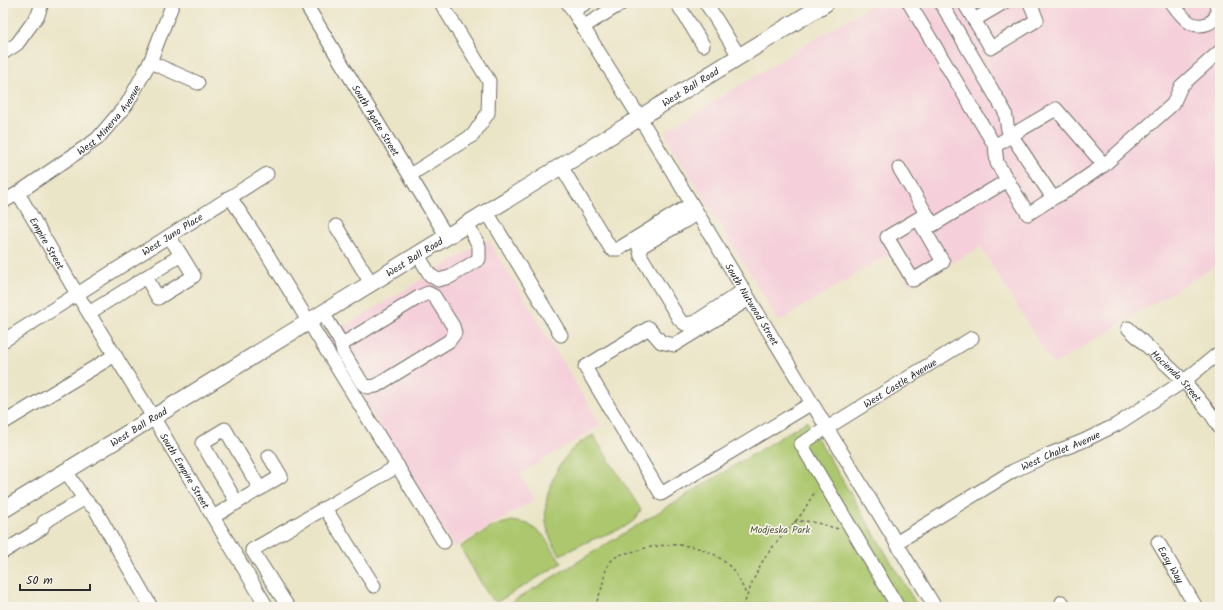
<svg xmlns="http://www.w3.org/2000/svg" width="1223" height="610" font-family="Kalam,sans-serif">
<rect width="100%" height="100%" fill="#f7f3e8"/>
<filter id="ink" filterUnits="userSpaceOnUse"><feTurbulence type="fractalNoise" baseFrequency=".025" numOctaves="2"/><feDisplacementMap in="SourceGraphic" scale="8" xChannelSelector="R" yChannelSelector="G"/><feConvolveMatrix kernelMatrix="1 2 1 2 8 2 1 2 1" color-interpolation-filters="sRGB"/></filter>
<filter id="wash" filterUnits="userSpaceOnUse"><feTurbulence type="fractalNoise" baseFrequency=".012" numOctaves="4" result="noise"/><feDisplacementMap in="SourceGraphic" scale="16" xChannelSelector="R" yChannelSelector="G"/><feGaussianBlur stdDeviation="0.9" result="paint"/><feColorMatrix in="noise" values="0 0 0 0 0 0 0 0 0 0 0 0 0 0 0 0 0 1.4 0 .05"/><feComposite in="paint" operator="in"/></filter>
<g filter="url(#wash)">
<rect width="100%" height="100%" fill="#ebe5c8"/>
<path fill="#f5cfda" d="M874,3H1220V263L1053,365L981,247L911,285L889,254L779,321L667,138L668,130Z
M488,239L601,425L520,474L535,499L454,548L326,338Z"/>
<path fill="#acc76d" stroke="#6c794c" d="M807,421L918,607H504Z
M593,435L641,510L635,520L623,528L591,540L560,555C555,547 550,540 548,531C539,503 555,463 577,445C582,441 588,438 593,435Z
M512,521L528,524L543,535L562,563L497,602L490,598L460,547L494,526Z"/>
</g>
<g filter="url(#ink)">
<g fill="none" stroke-linecap="round" stroke-linejoin="round">
<defs>
<g id="minor">
<path id="s1" d="M305,3L447,237"/>
<path id="s2" d="M568,3L640,118L935,607"/>
<path d="M677,3L703,45"/>
<path d="M706,3L739,56"/>
<path d="M909,3L995,146L997,163L1028,214L1053,198L1008,130L1005,112L941,3"/>
<path d="M964,3L991,48L1037,20L1030,3"/>
<path d="M1172,3C1177,10 1182,17 1189,22C1199,29 1218,24 1217,9C1217,7 1216,5 1216,3"/>
<path d="M573,11L586,3"/>
<path d="M974,20L1003,3"/>
<path d="M583,27L622,3"/>
<path d="M3,53L17,44L38,15L42,3"/>
<path d="M150,62L198,83"/>
<path d="M995,146L1012,135L1056,109L1104,165"/>
<path d="M561,166L605,239L611,249H618L691,204"/>
<path d="M899,168L933,225L1008,180"/>
<path d="M410,175L473,135L488,113L489,81L441,3"/>
<path id="s3" d="M18,193L77,294L153,417L267,607"/>
<path d="M230,197L261,244L444,542"/>
<path d="M1053,198L1063,193L1104,165L1173,104L1181,86L1220,51"/>
<path id="s4" d="M3,202L18,193L97,139L127,104L150,62L173,3"/>
<path d="M487,212L561,335"/>
<path d="M697,214L639,248L641,256L679,319L685,324L695,322L744,290"/>
<path d="M918,219L943,262L913,280L887,237L926,214"/>
<path d="M336,226L371,283"/>
<path d="M418,255L430,275L438,280L450,277L479,259V246L467,224"/>
<path d="M146,277L158,298L194,276L181,255"/>
<path d="M749,299L674,345L661,342L649,328L585,367L661,494L812,403"/>
<path d="M89,313L181,255L169,236"/>
<path d="M323,313L340,341L343,352L362,383L367,387L376,386L449,341L455,333L453,326L434,296L428,293L419,297L341,345"/>
<path id="s5" d="M1128,328L1184,381L1211,414L1220,428"/>
<path id="s6" d="M3,341L267,174"/>
<path d="M3,423L115,355"/>
<path d="M66,471L84,499L95,509L151,607"/>
<path d="M237,503L202,443L225,429L260,489"/>
<path d="M325,508L374,586"/>
<path d="M213,517L281,476L269,456"/>
<path id="s7" d="M1158,542L1196,607"/>
<path id="s8" d="M896,543L1013,471L1050,454L1083,441L1116,425L1184,381L1220,352"/>
<path d="M3,552L42,528L44,522L84,499"/>
<path d="M1062,602L1065,607"/>
<path d="M288,607L252,550L398,466"/>
<path id="s9" d="M898,607L801,444L972,338"/>
</g>
<g id="major">
<path id="s10" d="M3,510L826,3"/>
</g>
</defs>
<use href="#minor" stroke="#6e6c62" stroke-width="15"/>
<use href="#major" stroke="#6e6c62" stroke-width="18"/>
<path stroke="#6e6c62" stroke-width="1.5" stroke-dasharray="3 3" stroke-linecap="butt" d="M794,522C811,519 822,525 839,529
M515,607L520,605L530,607
M595,607C597,600 600,594 602,587C604,578 605,568 611,561C618,553 629,553 639,550C669,541 707,542 730,567C738,575 742,586 747,596
M743,607C749,591 755,574 764,559C774,544 787,531 799,517C806,509 809,499 816,491"/>
<use href="#minor" stroke="#fff" stroke-width="13"/>
<use href="#major" stroke="#fff" stroke-width="16"/>
</g>
</g>
<g text-anchor="middle" stroke-width="3.5" stroke-linejoin="round" paint-order="stroke">
<g font-size="10" fill="#2b2b2b" stroke="#f7f3e8">
<text dy="4" stroke="none"><textPath href="#s10" startOffset="807">West Ball Road</textPath></text>
<text dy="4" stroke="none"><textPath href="#s4" startOffset="135">West Minerva Avenue</textPath></text>
<text dy="4" stroke="none"><textPath href="#s1" startOffset="137">South Agate Street</textPath></text>
<text dy="4" stroke="none"><textPath href="#s6" startOffset="200">West Juno Place</textPath></text>
<text dy="4" stroke="none"><textPath href="#s3" startOffset="58">Empire Street</textPath></text>
<text dy="4" stroke="none"><textPath href="#s10" startOffset="483">West Ball Road</textPath></text>
<text dy="4" stroke="none"><textPath href="#s2" startOffset="353">South Nutwood Street</textPath></text>
<text dy="4" stroke="none"><textPath href="#s5" startOffset="68">Hacienda Street</textPath></text>
<text dy="4" stroke="none"><textPath href="#s9" startOffset="306">West Castle Avenue</textPath></text>
<text dy="4" stroke="none"><textPath href="#s10" startOffset="159">West Ball Road</textPath></text>
<text dy="4" stroke="none"><textPath href="#s8" startOffset="189">West Chalet Avenue</textPath></text>
<text dy="4" stroke="none"><textPath href="#s3" startOffset="324">South Empire Street</textPath></text>
<text dy="4" stroke="none"><textPath href="#s7" startOffset="26">Easy Way</textPath></text>
</g>
<g font-size="10" fill="#525a3f" stroke="#f7f3e8">
<text x="780" y="533">Modjeska Park</text>
</g>
</g>
<rect width="1223" height="610" fill="none" stroke="#f7f3e8" stroke-width="16"/>
<path d="M20 584v6h70v-6" fill="none" stroke="#2b2b2b" stroke-width="2"/>
<text x="26" y="584" font-size="12" fill="#2b2b2b" stroke="#f7f3e8" stroke-width="3" paint-order="stroke">50 m</text>
</svg>
